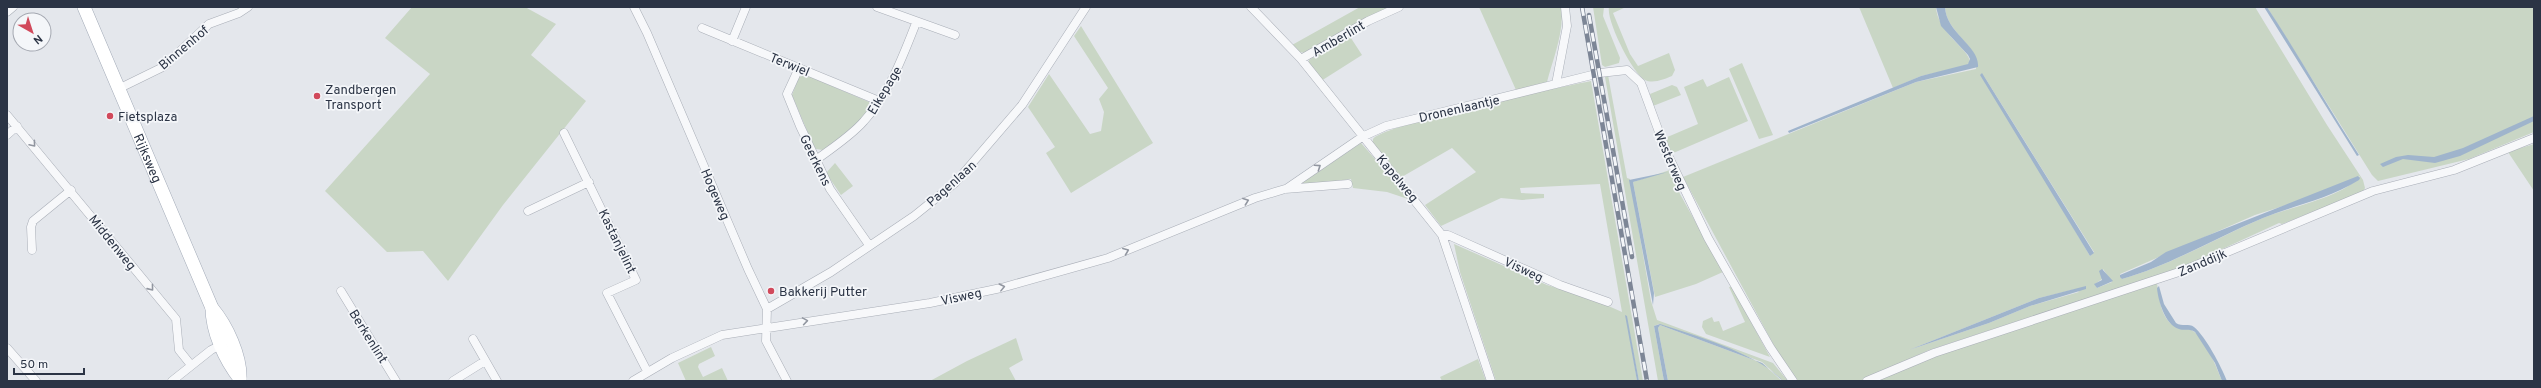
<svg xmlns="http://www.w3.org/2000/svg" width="2541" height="388" font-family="Overpass,sans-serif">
<rect width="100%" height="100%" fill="#e4e7ec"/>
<path fill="#c9d6c5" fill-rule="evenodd" d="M412,7H525L556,24L531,55L586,101L503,205L448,281L423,251L387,252L325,191L430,74L385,38Z
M1360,7H1393L1307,53L1298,52L1292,45Z
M1479,7H1561C1565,30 1553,59 1547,82L1516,90Z
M1593,7H1604L1603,16L1620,58L1619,63L1605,67L1602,65Z
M1609,7H1626L1613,13L1630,54L1638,66L1669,53L1675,70L1672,76C1665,79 1653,84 1645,80C1633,74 1606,21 1609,7Z
M1859,7H1936C1937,32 1970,50 1970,62L1966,66L1921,76L1893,88Z
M1945,7H2255L2327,125L2363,180L2365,188L2363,192L2282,224L2279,223L2181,268L1929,350L1860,381H1798L1777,351L1683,177L1916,82L1976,69C1979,44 1946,33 1945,7ZM1982,73L2094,252L2090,256ZM2360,176C2344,197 2287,208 2263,218C2216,238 2171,265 2122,279L2120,274L2255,215L2308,198ZM2103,269L2112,282L2097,288L2095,284L2102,279ZM2076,289L2079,292L2030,306L1989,323L1909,350L2039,298Z
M2267,7H2534V132L2469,159L2378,181L2372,175Z
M1081,26L1153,143L1071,193L1046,153L1055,147L1028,107L1049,74L1090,134L1101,131L1104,112L1099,99L1108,88L1074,36Z
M1349,35L1362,55L1321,81L1309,64V60Z
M1742,63L1773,135L1759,139L1729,69Z
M806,75L869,102L871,109L856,126L823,150L816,149L813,145L792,95L799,77Z
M1608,75L1627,178L1630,179L1651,301L1657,320L1773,363L1788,381H1783L1762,362L1659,324L1654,326L1664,381H1658L1605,77Z
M1729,77L1748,121L1671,154L1665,138L1698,124L1684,87L1703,79L1707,87Z
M1591,81L1643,381H1639L1626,315L1637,381H1496L1460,272L1454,244L1547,285L1588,297L1622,312L1600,184L1520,188L1521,193L1544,194V198L1522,200L1501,198L1441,226L1425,205L1476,172L1452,148L1400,178L1373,145V139C1383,124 1562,87 1591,81Z
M1672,85L1677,87L1681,95L1653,106L1650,94Z
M1361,143L1411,200L1387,192L1353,188L1351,179L1297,186Z
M2534,144V191L2508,152Z
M835,163L853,186L841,195L826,173Z
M1670,170L1680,194L1723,272L1696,284L1655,297L1633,182Z
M2157,283C2159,295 2160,319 2175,326C2180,328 2188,327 2193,331C2205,338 2217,368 2222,381H1876L1945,353Z
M1729,287H1732L1770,357L1706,334L1702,327L1703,321L1712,317L1714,322L1719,321L1723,331L1745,322Z
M1660,325L1762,363L1782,381H1668L1658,328Z
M1016,338L1023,360L1009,368L1016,381H930L967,361Z
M711,347L715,356L699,364L698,367L703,377L722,368L728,381H686L678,363Z
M1478,359L1486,381H1442L1440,377Z"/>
<path fill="#9fb4cc" d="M1936,7H1945C1946,33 1980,46 1978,67L1916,82L1789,133L1788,131L1921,76L1968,64L1970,59L1968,55L1941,26Z
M2264,7H2267C2299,55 2327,106 2359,155L2357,156Z
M1982,73L2094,253L2090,256L1980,75Z
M2534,116V121L2460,156L2435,163L2403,159L2383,167L2380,164L2396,157L2408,155L2434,157L2463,148Z
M1668,172L1633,182L1654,293L1653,305L1629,180Z
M2358,176L2360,178L2359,180C2329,199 2295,205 2263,218C2215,238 2171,265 2122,279L2120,277V275L2151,262L2166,252Z
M2102,269L2113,281L2097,288L2094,284L2102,280L2099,271Z
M2086,286V289L2030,306L1989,323L1909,350L2039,298Z
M2159,286L2164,304L2176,323C2182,327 2189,323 2194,327C2206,337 2221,366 2227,381H2222L2215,363L2195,332C2189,328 2185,331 2179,329C2165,325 2158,300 2157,288Z
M1625,315L1627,316L1639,381H1637Z
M1660,324C1696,336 1757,353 1783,381L1762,363L1660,325L1658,328L1668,381H1664L1654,326Z"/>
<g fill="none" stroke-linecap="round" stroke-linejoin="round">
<defs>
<path id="street" d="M634,7L647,33L748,269L767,309L766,341L787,381
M877,7L955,35
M1251,7L1301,59L1442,235L1491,381
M7,12L13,7
M702,28L879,101
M732,41L746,7
M1301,59L1368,21L1399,7
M799,68L787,94L800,126L830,189L869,245
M1556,84L1567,26L1565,7
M118,89L163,67L209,24L239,13L248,7
M7,115L176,319L179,350L191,365
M564,133L636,280L607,293L647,371
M7,135L17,126
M816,160C832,148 851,136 864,121C889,94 903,56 916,23
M1286,189L1362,137L1386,126L1600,73L1627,70L1641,83L1666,151L1708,238L1770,347L1793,381
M528,211L589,182
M1442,235H1448L1560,285L1608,302
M32,250L31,227L33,221L71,190
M341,291L396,381
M767,309L831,272L914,216L955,183L1022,105L1086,7
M473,339L497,381
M7,348L36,381
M172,381L211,350L223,344
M453,381L485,361
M633,381L672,358L722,335L930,303L1001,288L1108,258L1255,198L1285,189L1348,184
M1867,381L1934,353L2182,271L2373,191L2454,170L2534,138"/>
<g id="primary">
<path id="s1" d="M84,7L212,308C227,326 241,356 240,379"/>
<path d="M212,308C212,332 225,360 240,379"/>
</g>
</defs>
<use href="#street" stroke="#a9aeb7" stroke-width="9"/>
<use href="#primary" stroke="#a3abb8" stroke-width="14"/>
<use href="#street" stroke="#f7f8fa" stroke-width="8"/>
<use href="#primary" stroke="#fff" stroke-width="13"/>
<defs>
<path id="rail" d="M1582,7L1647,381
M1589,15L1632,257"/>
</defs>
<use href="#rail" stroke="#7d8696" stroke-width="4.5"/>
<use href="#rail" stroke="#f4f6f9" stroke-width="3" stroke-dasharray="9" stroke-linecap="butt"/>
</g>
<defs><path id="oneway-chevron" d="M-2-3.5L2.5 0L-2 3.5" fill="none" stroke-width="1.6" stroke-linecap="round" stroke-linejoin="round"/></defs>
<g stroke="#9196a0">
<use href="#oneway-chevron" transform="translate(33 144) rotate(50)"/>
<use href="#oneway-chevron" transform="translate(1318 167) rotate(-34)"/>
<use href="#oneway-chevron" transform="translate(1246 201) rotate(-20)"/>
<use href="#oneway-chevron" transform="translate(1126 251) rotate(-22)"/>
<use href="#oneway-chevron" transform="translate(1002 287) rotate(-14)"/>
<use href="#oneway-chevron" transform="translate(151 288) rotate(51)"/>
<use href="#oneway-chevron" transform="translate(805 321) rotate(-9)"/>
</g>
<g fill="#d1495b" stroke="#f4f6f9" stroke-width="1.5">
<circle cx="317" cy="96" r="4"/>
<circle cx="110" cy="116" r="4"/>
<circle cx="771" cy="291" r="4"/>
</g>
<g text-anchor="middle" stroke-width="3.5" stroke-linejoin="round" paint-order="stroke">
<g font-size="13" fill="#2b3445" stroke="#f4f6f9">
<text transform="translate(1338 38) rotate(-30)" y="5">Amberlint</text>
<text transform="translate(183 47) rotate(-40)" y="5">Binnenhof</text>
<text transform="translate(790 64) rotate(22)" y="5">Terwiel</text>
<text transform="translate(884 90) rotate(-59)" y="5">Eikepage</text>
<text transform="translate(1459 108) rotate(-13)" y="5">Dronenlaantje</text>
<text dy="5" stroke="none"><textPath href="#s1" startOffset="164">Rijksweg</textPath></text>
<text transform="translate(816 160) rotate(64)" y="5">Geerkens</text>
<text transform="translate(1671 160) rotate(67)" y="5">Westerweg</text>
<text transform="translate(1398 178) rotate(50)" y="5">Kapelweg</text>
<text transform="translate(951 183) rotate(-42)" y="5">Pagenlaan</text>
<text transform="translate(716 194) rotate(67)" y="5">Hogeweg</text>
<text transform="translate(618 241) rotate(64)" y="5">Kastanjelint</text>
<text transform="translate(113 242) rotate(51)" y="5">Middenweg</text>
<text transform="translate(2202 262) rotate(-23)" y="5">Zanddijk</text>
<text transform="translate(1524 269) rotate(25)" y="5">Visweg</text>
<text transform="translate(961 296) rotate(-12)" y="5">Visweg</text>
<text transform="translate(369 336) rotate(58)" y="5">Berkenlint</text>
</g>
<g font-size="13" fill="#2b3445" stroke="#f4f6f9" text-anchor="start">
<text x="325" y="94">Zandbergen<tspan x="325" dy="15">Transport</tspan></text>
<text x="118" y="121">Fietsplaza</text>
<text x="779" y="296">Bakkerij Putter</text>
</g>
</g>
<rect width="2541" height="388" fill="none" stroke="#2b3445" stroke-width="16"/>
<g transform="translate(32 32) rotate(141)"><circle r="19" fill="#f4f6f9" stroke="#a4a8b1"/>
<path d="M0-3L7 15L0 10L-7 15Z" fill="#d1495b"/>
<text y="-6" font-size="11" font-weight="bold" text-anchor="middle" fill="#2b3445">N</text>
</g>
<path d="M14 368v6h70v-6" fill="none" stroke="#2b3445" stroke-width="2"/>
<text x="20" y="368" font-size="12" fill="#2b3445" stroke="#f4f6f9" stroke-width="3" paint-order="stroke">50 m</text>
</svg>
